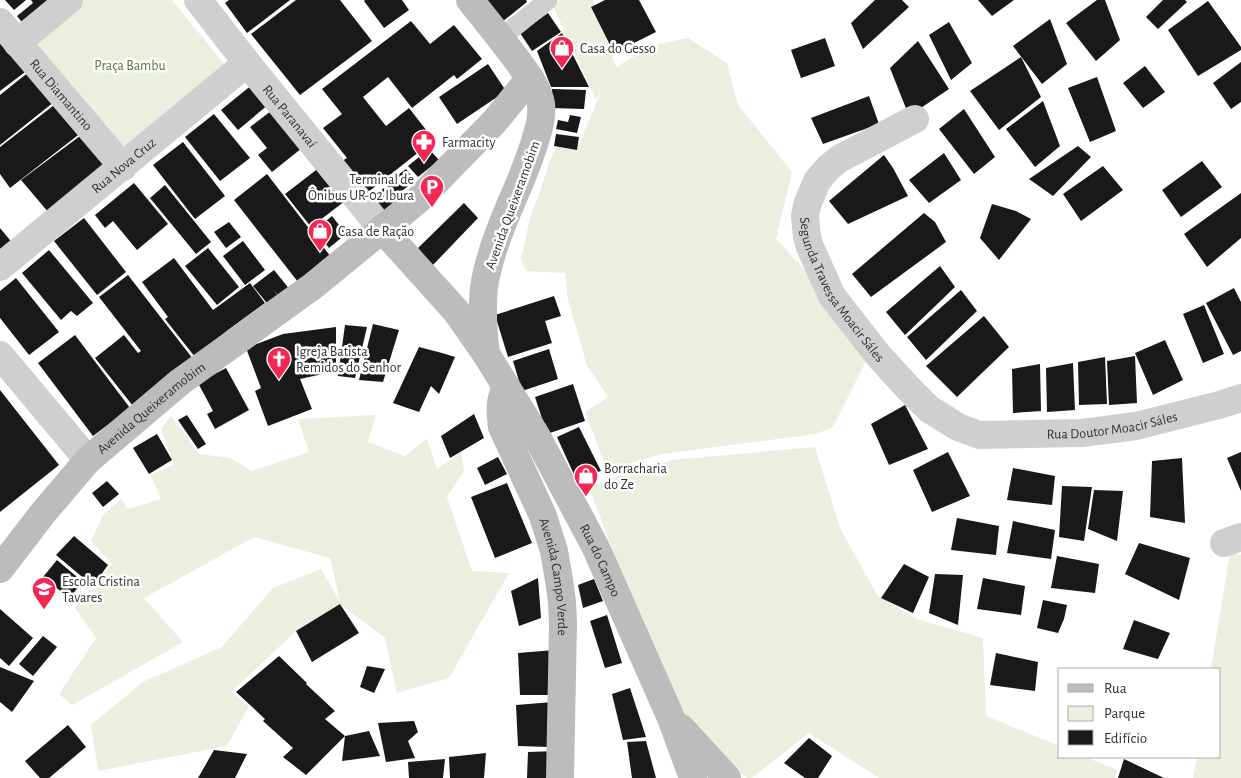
<svg xmlns="http://www.w3.org/2000/svg" width="1241" height="778" font-family="'Alegreya Sans',sans-serif">
<rect width="100%" height="100%" fill="#fff"/>
<path fill="#eaefdf" d="M80,0H172L225,65L122,150L29,41Z
M560,0H593L616,67L654,45L688,38L727,63L738,105L792,172L776,239L865,334L874,345L833,427L816,434L662,454L607,470L585,412L608,397L587,365L568,300L565,273L526,271L521,259L530,218L538,197L550,160L557,147L577,150L603,86L596,100L553,6Z
M376,415L368,442L405,456L427,439L437,469L461,452L464,471L447,497L472,571L509,573L449,678L397,693L385,638L340,604L296,631L231,692L249,706L227,746L98,771L91,725L143,682L222,647L273,588L321,569L340,602L330,558L254,537L144,598L183,642L72,705L59,694L96,638L75,608L112,564L91,541L104,514L121,499L128,509L161,499L151,475L175,464L172,460L161,429L171,416L199,454L230,458L252,471L309,452L298,419Z
M815,447L840,528L877,595L917,619L983,638L986,716L1060,746V757H1086L1117,770L1115,778H879L809,733L752,778H747L677,723L589,487L633,471L672,460Z
M1230,553L1241,555V778H1193L1197,757H1220V669H1211Z"/>
<path fill="#191919" d="M5,0H26L14,10Z
M31,0H55L24,25L17,16L33,3Z
M229,0H290L247,33L225,3Z
M296,0H340L372,41L300,95L251,34Z
M365,0H402L409,10L384,28L364,1Z
M485,0H526L527,2L502,22Z
M605,0H639L656,32L614,53L591,7Z
M875,0H902L909,7L863,49L851,23Z
M978,0H1014L992,16Z
M1097,0H1105L1120,40L1096,61L1066,23Z
M1163,0H1185L1187,2L1158,29L1146,17Z
M1208,1L1241,47V50L1198,76L1168,30Z
M548,13L561,32L532,51L520,33Z
M1050,19L1067,64L1042,84L1013,46Z
M411,21L430,44L454,25L482,59L457,79L454,75L412,108L388,77L363,97L386,126L409,108L434,140L367,193L342,161L347,158L323,128L342,114L322,89Z
M949,22L972,63L951,80L929,35Z
M562,33L589,87H551L537,51Z
M825,38L835,66L801,78L791,50Z
M0,41L29,69L0,91Z
M918,41L949,89L909,116L890,68Z
M1021,57L1041,97L999,130L970,91Z
M1241,62V102L1231,109L1213,83Z
M488,64L506,91L457,124L439,97Z
M1145,66L1165,92L1143,108L1123,83Z
M30,71L54,102L0,145V95Z
M1097,77L1116,131L1090,142L1068,88Z
M253,84L269,104L238,130L221,110Z
M552,89L586,90L584,109L551,108Z
M869,96L879,124L823,144L811,118Z
M1043,101L1060,146L1035,167L1006,129Z
M58,102L82,132L10,188L0,174V147Z
M964,109L995,157L974,174L939,129Z
M271,111L302,148L272,172L258,155L267,148L250,127Z
M214,114L250,158L220,181L185,137Z
M570,115L581,117L577,133L556,129L558,120L568,122Z
M556,134L579,137L577,150L554,146Z
M80,136L107,169L49,213L21,180Z
M183,142L225,196L195,219L153,165Z
M1078,146L1091,157L1053,196L1029,179Z
M429,149L439,160L418,177L408,166Z
M944,153L961,180L929,203L909,180Z
M884,155L893,168L908,196L848,224L829,201Z
M1202,161L1222,187L1181,217L1162,190Z
M1103,166L1123,190L1081,221L1063,194Z
M320,167L345,201L311,227L285,194Z
M406,169L415,181L395,196L386,184Z
M267,174L331,257L298,282L234,200Z
M134,183L168,224L137,250L113,221L105,228L95,215Z
M165,185L211,242L196,254L150,198Z
M384,188L396,203L385,212L373,197Z
M1241,193V238L1207,267L1184,234Z
M464,203L478,218L432,266L418,248Z
M992,204L1016,211L1031,219L999,260L980,238Z
M924,213L935,222L946,242L871,297L852,274Z
M332,216L346,234L329,248L315,230Z
M84,218L126,272L97,295L54,241Z
M229,222L241,237L226,248L214,232Z
M0,228L14,245L0,256Z
M243,241L265,270L245,285L223,256Z
M208,248L239,287L217,305L185,266Z
M49,250L93,303L77,316L71,311L61,320L22,273Z
M174,258L213,310L250,283L265,303L228,330L195,357L165,319L168,317L142,282Z
M940,266L955,287L905,335L886,312Z
M274,270L291,291L281,299L274,290L280,299L270,307L253,286Z
M128,275L193,359L133,406L95,358L124,335L138,353L141,351L99,297Z
M16,278L59,332L29,355L0,318V291Z
M1234,288L1241,302V351L1233,355L1206,303Z
M961,290L977,311L926,360L907,337Z
M554,296L561,316L545,321L552,343L508,357L495,315Z
M1204,305L1224,354L1203,363L1183,314Z
M984,316L1009,347L957,397L926,366Z
M373,324L399,330L383,382L359,380Z
M345,325L367,327L355,378L338,376Z
M336,327V371L300,379L312,409L268,426L255,391L261,388L246,348L283,334Z
M75,335L130,408L93,436L38,363Z
M1165,340L1183,380L1153,395L1135,353Z
M419,347L442,353L455,357L439,394L431,386L419,412L393,403Z
M549,349L558,379L522,391L513,361Z
M1135,356L1137,403L1109,405L1107,361Z
M1105,357L1107,404L1079,405L1078,362Z
M1073,363L1075,410L1047,412L1046,368Z
M1040,364L1041,411L1013,413L1012,369Z
M226,368L249,410L215,429L207,414L213,411L198,383Z
M573,384L585,421L547,434L535,397Z
M0,390L59,465L0,512Z
M905,405L928,449L889,465L871,424Z
M474,414L484,438L450,458L441,436Z
M187,415L206,444L198,449L178,420Z
M579,427L601,471L576,479L557,437Z
M157,434L172,460L149,474L133,448Z
M948,452L970,496L932,512L913,470Z
M1241,452V491L1227,458Z
M498,457L507,474L485,485L477,468Z
M1182,458L1185,523L1150,517L1152,461Z
M1013,468L1055,476L1052,505L1007,500Z
M107,481L119,494L103,507L92,493Z
M507,483L532,543L495,558L471,497Z
M1062,486L1092,487L1084,541L1059,537Z
M1094,490L1123,491L1117,541L1088,529Z
M957,518L999,526L996,555L951,550Z
M1013,521L1055,530L1051,559L1007,553Z
M74,536L108,565L93,586L56,555Z
M1139,543L1190,558L1179,600L1125,574Z
M1057,556L1099,564L1095,593L1051,588Z
M57,560L83,582L69,598L43,577Z
M904,564L929,577L913,613L881,598Z
M935,574L963,575L958,625L929,613Z
M538,578L541,618L519,626L511,591Z
M983,578L1025,586L1021,615L977,609Z
M594,579L603,601L583,608L578,585Z
M1043,600L1067,605L1064,619L1058,633L1037,628Z
M340,604L359,633L312,662L296,631Z
M0,609L33,638L9,666L0,658Z
M607,615L622,663L605,668L590,621Z
M1134,620L1170,633L1158,659L1123,649Z
M43,636L57,647L33,676L19,664Z
M555,650L551,695H520L518,653Z
M996,653L1038,662L1035,691L990,685Z
M279,656L307,683L306,684L335,711L325,719L345,736L306,775L283,757L293,748L263,721L265,719L236,692Z
M367,666L385,669L374,693L360,687Z
M0,667L34,681L12,712L0,702Z
M630,688L646,737L623,740L612,694Z
M553,702L549,747L518,746L516,705Z
M414,721L418,732L408,741L415,758L386,762L378,723Z
M68,725L86,747L49,778H40L25,761Z
M369,731L380,756L342,761L345,736Z
M809,738L832,756L818,778H805L784,763Z
M646,741L656,778H632L627,742Z
M214,750L247,754L235,778H198Z
M557,751L556,778H527L528,752Z
M486,753L484,778H450L449,757Z
M445,759L443,778H409L408,762Z
M1124,759L1164,778H1118Z"/>
<g fill="none" stroke-linecap="round" stroke-linejoin="round">
<path stroke="#cfcfcf" stroke-width="19" d="M501,38L548,0"/>
<path stroke="#cfcfcf" stroke-width="28" d="M1224,543L1241,537"/>
<g stroke="#cfcfcf" stroke-width="28">
<path id="s1" d="M198,0L247,63L382,229"/>
<path id="s2" d="M0,22L123,167"/>
<path d="M17,43L69,0"/>
<path id="s3" d="M915,119L839,159L828,168L817,181L807,205L805,216L807,237L810,247L832,296L878,355L908,388L929,409L958,427L979,435L1082,433L1136,426L1219,405L1241,398"/>
<path id="s4" d="M0,267L247,63"/>
<path d="M0,355L88,460"/>
</g>
<g stroke="#bcbcbc" stroke-width="28">
<path d="M470,0C486,20 502,40 517,60C526,73 538,87 541,104C542,113 540,125 537,134C528,169 511,200 499,233C493,249 488,265 485,281C481,305 483,330 486,354"/>
<path id="s5" d="M382,229L456,311L486,354L536,435L596,548L671,718L693,778"/>
<path id="s6" d="M506,387C499,402 500,411 502,427L543,516L554,551L559,580L562,602L563,623L560,778"/>
<path id="s7" d="M0,569L43,513L88,460L180,382L313,286L418,200L495,121L530,78"/>
<path d="M681,728L727,778"/>
</g>
</g>
<defs>
<symbol id="shop-pin" viewBox="-11 -11 22 30"><path d="M0 17L-7.5 6A9.5 9.5 0 1 1 7.5 6Z" fill="#f42853" stroke="#fff"/><path d="M-5-2.5h2.3a2.7 3.5 0 0 1 5.4 0H5L5.5 6h-11ZM-1.5-2.5h3a1.5 2.3 0 0 0-3 0Z" fill="#fff"/></symbol>
<symbol id="pharmacy-pin" viewBox="-11 -11 22 30"><path d="M0 17L-7.5 6A9.5 9.5 0 1 1 7.5 6Z" fill="#f42853" stroke="#fff"/><path d="M-2-6h4v4h4v4h-4v4h-4v-4h-4v-4h4Z" fill="#fff"/></symbol>
<symbol id="parking-pin" viewBox="-11 -11 22 30"><path d="M0 17L-7.5 6A9.5 9.5 0 1 1 7.5 6Z" fill="#f42853" stroke="#fff"/><path d="M-3.5-5.5H1a3.5 3.5 0 0 1 0 7H-1V5.5H-3.5ZM-1-3.4V-.6H.8a1.4 1.4 0 0 0 0-2.8Z" fill="#fff"/></symbol>
<symbol id="church-pin" viewBox="-11 -11 22 30"><path d="M0 17L-7.5 6A9.5 9.5 0 1 1 7.5 6Z" fill="#f42853" stroke="#fff"/><path d="M-1.2-6h2.4v3.5h3.3v2.4h-3.3V6h-2.4V-.1h-3.3v-2.4h3.3Z" fill="#fff"/></symbol>
<symbol id="school-pin" viewBox="-11 -11 22 30"><path d="M0 17L-7.5 6A9.5 9.5 0 1 1 7.5 6Z" fill="#f42853" stroke="#fff"/><path d="M0-5L7-2L0 1L-7-2ZM-4 1L0 2.5L4 1V4Q0 6-4 4Z" fill="#fff"/></symbol>
</defs>
<g fill-rule="evenodd">
<use href="#shop-pin" x="548" y="34" width="28" height="38"/>
<use href="#pharmacy-pin" x="410" y="128" width="28" height="38"/>
<use href="#parking-pin" x="418" y="173" width="28" height="38"/>
<use href="#shop-pin" x="306" y="217" width="28" height="38"/>
<use href="#church-pin" x="265" y="345" width="28" height="38"/>
<use href="#shop-pin" x="572" y="462" width="28" height="38"/>
<use href="#school-pin" x="30" y="575" width="28" height="38"/>
</g>
<g text-anchor="middle" stroke-width="5" stroke-linejoin="round" paint-order="stroke">
<g font-size="14" fill="#323232" stroke="#fff" text-anchor="start">
<text x="580" y="53">Casa do Gesso</text>
<text x="442" y="147">Farmacity</text>
<text x="414" y="184" text-anchor="end">Terminal de<tspan x="414" dy="16">Ônibus UR-02 Ibura</tspan></text>
<text x="338" y="236">Casa de Ração</text>
<text x="296" y="356">Igreja Batista<tspan x="296" dy="16">Remidos do Senhor</tspan></text>
<text x="604" y="473">Borracharia<tspan x="604" dy="16">do Ze</tspan></text>
<text x="62" y="586">Escola Cristina<tspan x="62" dy="16">Tavares</tspan></text>
</g>
<g font-size="14" fill="#5c733a" stroke="#fff">
<text x="130" y="70">Praça Bambu</text>
</g>
<g font-size="14" fill="#323232" stroke="#fff">
<text dy="5" stroke="none"><textPath href="#s2" startOffset="95">Rua Diamantino</textPath></text>
<text dy="5" stroke="none"><textPath href="#s1" startOffset="148">Rua Paranavaí</textPath></text>
<text dy="5" stroke="none"><textPath href="#s4" startOffset="160">Rua Nova Cruz</textPath></text>
<text transform="translate(512 205) rotate(-70)" y="5">Avenida Queixeramobim</text>
<text dy="5" stroke="none"><textPath href="#s3" startOffset="238">Segunda Travessa Moacir Sáles</textPath></text>
<text dy="5" stroke="none"><textPath href="#s7" startOffset="222">Avenida Queixeramobim</textPath></text>
<text dy="5" stroke="none"><textPath href="#s3" startOffset="579">Rua Doutor Moacir Sáles</textPath></text>
<text dy="5" stroke="none"><textPath href="#s5" startOffset="399">Rua do Campo</textPath></text>
<text dy="5" stroke="none"><textPath href="#s6" startOffset="201">Avenida Campo Verde</textPath></text>
</g>
</g>
<rect x="1058" y="668" width="162" height="90" fill="#ffffff" stroke="#adadad"/>
<rect x="1068" y="684" width="25" height="8" fill="#bcbcbc" stroke="#adadad"/>
<text x="1104" y="693" font-size="15" fill="#323232">Rua</text>
<rect x="1068" y="706" width="25" height="15" fill="#eaefdf" stroke="#adadad"/>
<text x="1104" y="718" font-size="15" fill="#323232">Parque</text>
<rect x="1068" y="730" width="25" height="15" fill="#191919" stroke="#adadad"/>
<text x="1104" y="743" font-size="15" fill="#323232">Edifício</text>
</svg>
